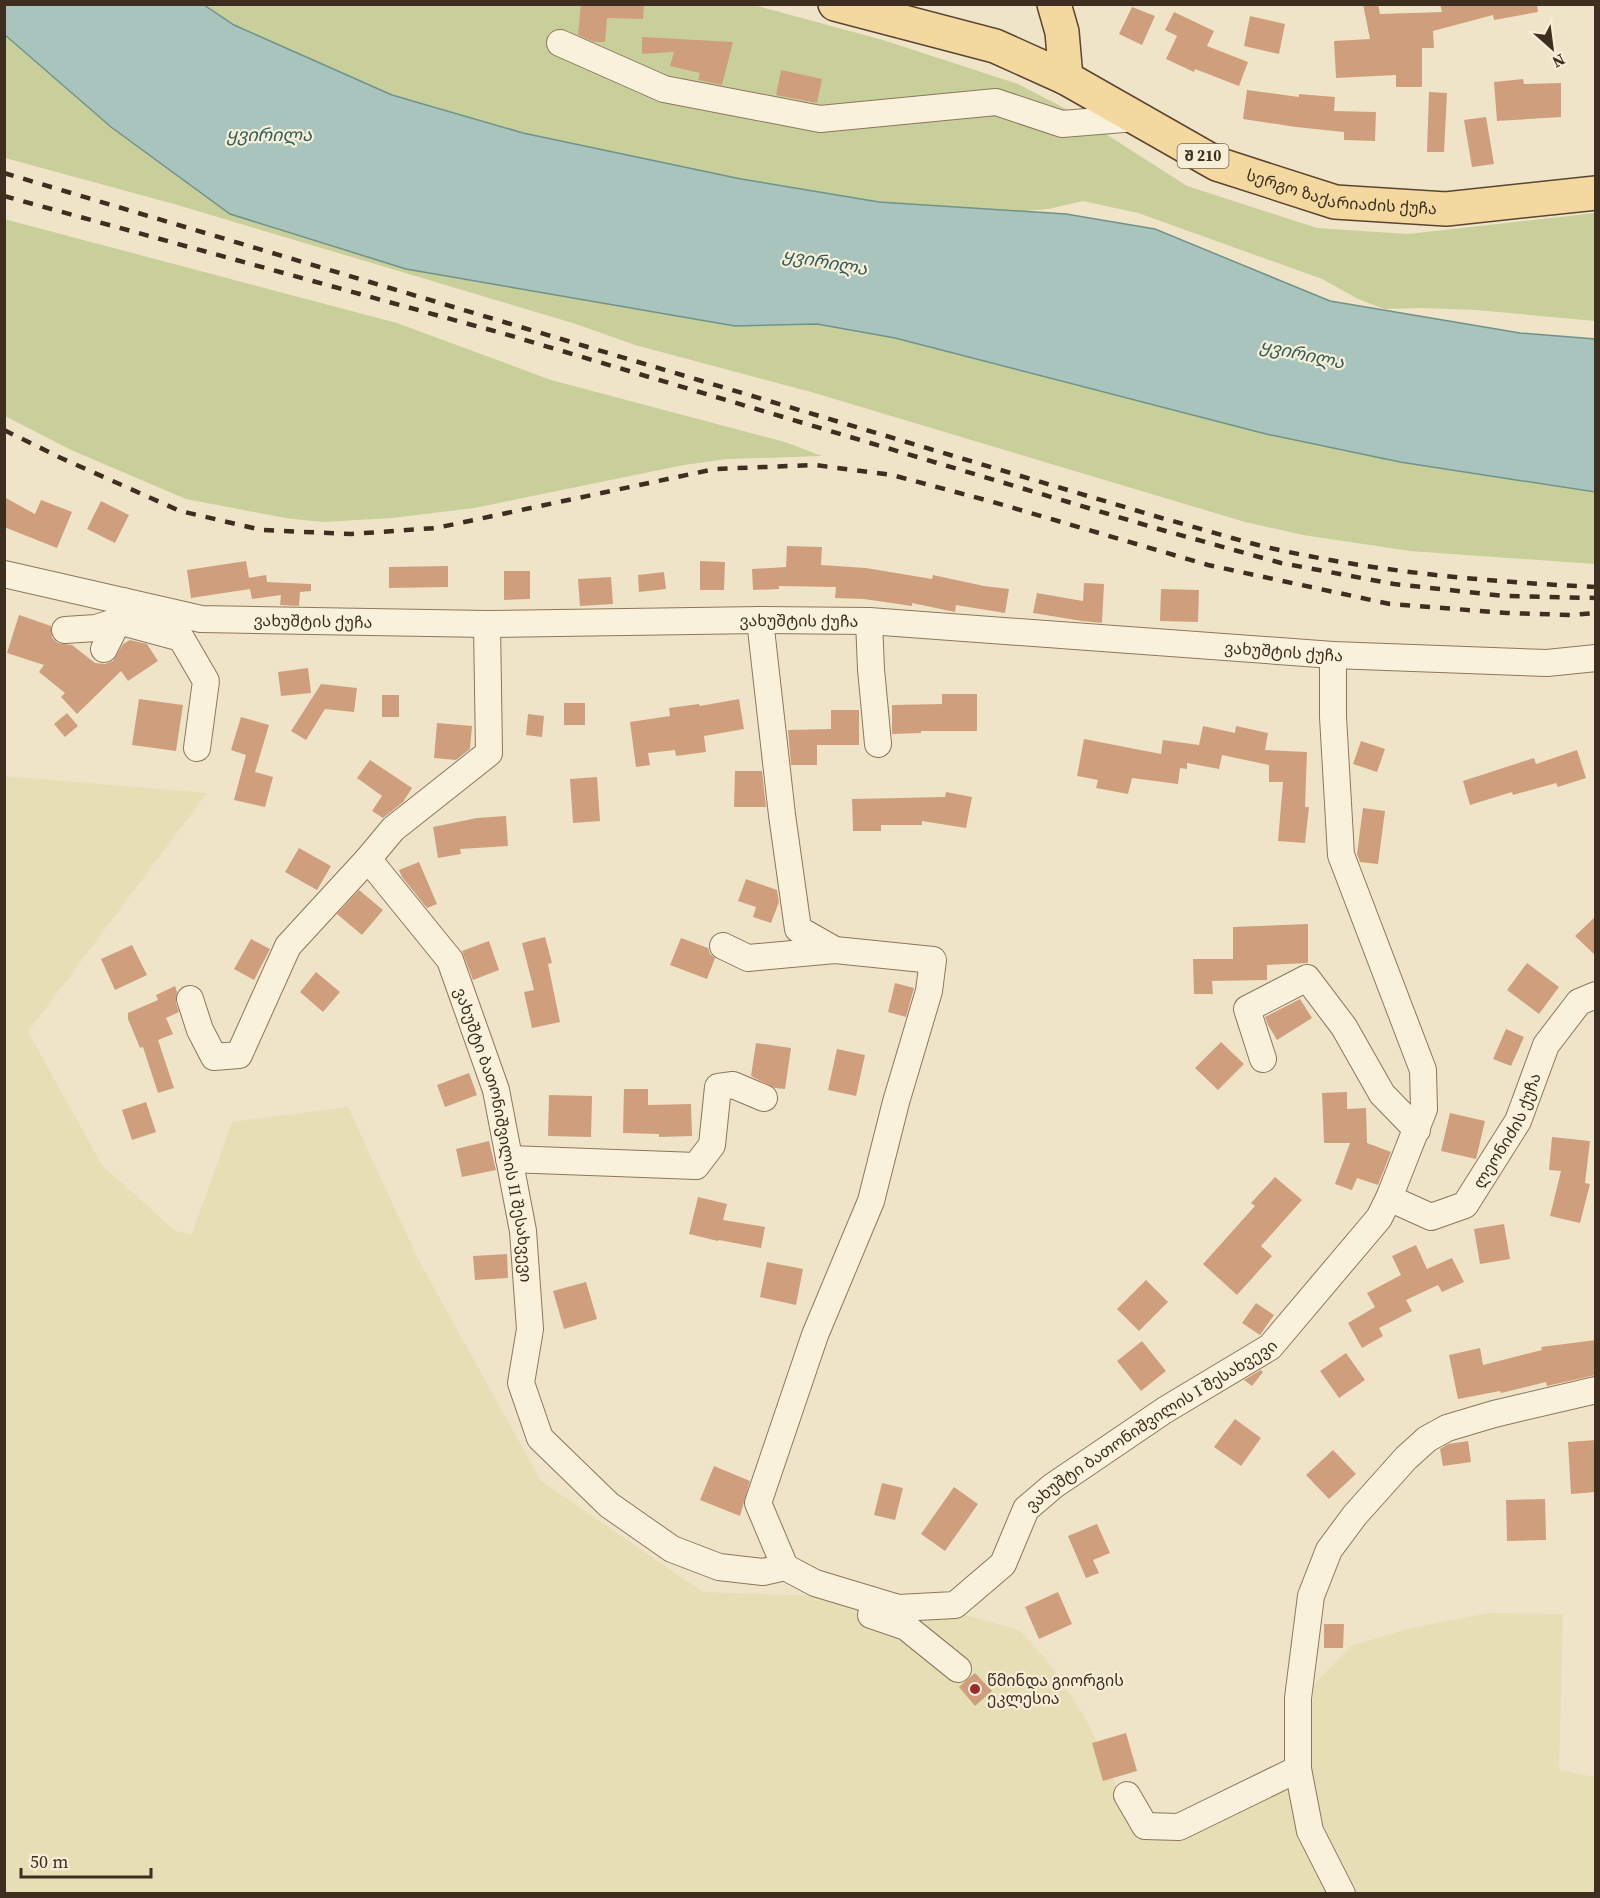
<svg xmlns="http://www.w3.org/2000/svg" width="1600" height="1898" font-family="'Source Serif 4','Noto Sans Georgian',serif">
<rect width="100%" height="100%" fill="#f0e4c8"/>
<path fill="#e6deb5" d="M4,776L207,793L28,1032L102,1165L175,1231L192,1234L232,1122L348,1107L418,1259L541,1481L703,1592L885,1598L934,1606L1019,1630L1047,1660L1085,1717L1140,1838L1245,1786L1311,1749L1313,1685L1351,1646L1411,1628L1489,1613L1563,1614L1559,1770L1595,1777V1893H5Z"/>
<path fill="#c9cf9b" d="M207,5H754L883,40L1018,84L1070,111L1187,186L1317,228L1408,234L1595,213V321L1476,310L1420,308L1384,309L1358,299L1322,279L1138,213L1083,201L1048,209L1003,213L910,204L736,196L620,200L230,31Z
M4,35L111,127L230,214L406,269L735,326L817,324L895,338L1266,434L1400,462L1595,492V564L1410,551L1303,535L1245,522L811,392L635,345L576,324L174,204L5,158Z
M4,219L397,323L551,380L785,442L822,456L727,459L684,465L474,508L392,518L322,522L285,518L186,499L71,450L5,416Z"/>
<path fill="#a9c4bc" stroke="#6f938a" stroke-width="1.5" d="M5,4L204,5L234,25L392,95L523,133L741,179L879,202L1066,214L1155,229L1330,301L1520,333L1595,339V492L1400,462L1266,434L895,338L817,324L735,326L406,269L230,214L111,127L5,35Z"/>
<path fill="#cf9f7d" d="M581,4H644L643,19L607,18L605,42H594L578,35Z
M1363,4H1378L1380,14L1442,12L1440,4H1537L1538,12L1494,20L1493,15L1433,31L1434,48H1422V87H1396V75L1336,78L1334,41L1370,39Z
M1132,7L1155,16L1142,45L1119,34Z
M1174,12L1214,31L1207,46L1248,62L1239,86L1195,69L1194,72L1166,59L1177,36L1165,30Z
M1250,16L1285,24L1279,54L1244,46Z
M642,37L733,42L722,85L698,80L700,73L670,66L674,52L642,54Z
M781,70L822,79L817,103L776,95Z
M1523,79L1524,84L1561,83V117L1497,121L1494,82Z
M1247,90L1299,97V94L1335,97L1334,111L1376,112L1375,141L1344,140V132L1296,127L1243,119Z
M1429,92L1447,93L1444,152H1427Z
M1486,117L1494,164L1472,167L1464,120Z
M4,497L35,514L41,500L72,512L57,548L4,527Z
M101,501L129,515L115,543L87,529Z
M787,546L822,547L821,565L866,568L932,579L933,575L984,586L1009,589L1005,613L956,605L955,612L912,603V606L864,599L835,598L836,587L779,586V589L753,590L752,569L786,567Z
M246,561L249,578L266,575L267,582L311,584V591L300,592L299,606L280,605L281,595L252,599L250,589L191,598L187,570Z
M700,561L725,562L724,590H700Z
M448,566V587L389,588V567Z
M504,571H530V599L504,600Z
M664,572L666,589L639,592L638,575Z
M611,577L613,604L580,606L578,579Z
M1084,583L1104,584L1102,623L1082,621L1033,613L1037,593L1083,601Z
M1161,589L1199,590L1198,622L1160,621Z
M19,615L51,626L52,638L58,643L72,645L95,663L105,664L113,661L123,644L130,640L147,644L158,661L128,681L121,671L77,714L61,697L65,693L39,672L44,665L7,653Z
M308,668L311,693L281,696L278,672Z
M321,684L357,688L354,712L325,709L306,740L291,731Z
M942,694H977V731H921V733L892,734V705L942,704Z
M382,695H399V717H382Z
M139,699L183,705L176,751L132,745Z
M739,699L744,729L704,736L706,752L676,756L675,750L648,753L650,765L636,767L630,722L670,716L669,708L699,704L700,706Z
M564,703H585V725H564Z
M831,710H859V745H817V765H791L788,730L831,729Z
M67,713L78,726L65,737L54,724Z
M528,714L544,716L542,737L526,735Z
M241,717L269,725L255,772L273,777L265,807L234,800L246,755L231,750Z
M437,723L472,726L470,749L456,760L434,758Z
M1203,726L1235,733L1236,726L1268,733L1265,750L1307,752L1305,807H1309L1305,843L1278,841L1283,782H1269V765L1222,755L1219,769L1187,763V769L1180,768L1178,784L1132,778L1128,794L1096,788L1098,780L1077,776L1084,739L1161,754L1163,740L1199,745Z
M1361,741L1385,749L1377,772L1353,764Z
M1577,750L1586,778L1558,787L1556,783L1513,795L1512,792L1470,805L1463,781L1534,758L1536,764Z
M370,760L412,788L403,802L383,818L372,811L382,796L357,778Z
M735,771H762L766,807H734Z
M597,777L600,821L573,823L570,779Z
M946,792L972,797L966,828L922,821V825H881V831H853L852,799L945,797Z
M1363,808L1385,811L1378,864L1360,862L1357,854Z
M506,816L508,846L460,849L461,854L438,858L433,827L477,818Z
M299,848L331,866L317,890L285,872Z
M419,862L437,904L427,908L402,877L399,870Z
M746,879L777,890L779,902L771,923L753,917L756,907L738,901Z
M359,890L383,910L362,935L337,914Z
M1596,916V956L1575,936Z
M1308,924V963L1267,965V980L1212,981L1213,994H1194L1193,959H1233V927Z
M545,937L552,963L548,964L560,1022L532,1028L524,992L534,990L522,943Z
M681,938L708,948L710,954L715,958L707,979L670,965Z
M251,939L270,949L254,980L234,969Z
M489,941L499,970L473,980L462,951Z
M132,945L147,975L115,990L101,959Z
M1527,963L1559,987L1539,1014L1507,990Z
M316,972L340,992L323,1012L300,992Z
M895,983L914,988L906,1017L888,1012Z
M175,986L177,992L176,1003L179,1012L166,1018L173,1034L158,1040L174,1088L158,1093L143,1047L140,1048L128,1019V1013L158,1000L156,995Z
M1300,999L1312,1018L1277,1040L1268,1025L1265,1017Z
M1506,1029L1524,1037L1511,1066L1493,1059Z
M1221,1042L1244,1064L1218,1090L1195,1068Z
M756,1043L791,1048L785,1089L775,1088L751,1076Z
M837,1049L865,1055L856,1096L828,1090Z
M469,1073L477,1095L445,1107L437,1085Z
M624,1089H648V1105L691,1104L692,1136L659,1137V1134L623,1133Z
M1347,1092V1109L1366,1108L1367,1143L1391,1152L1378,1185L1357,1178L1352,1190L1335,1184L1350,1143H1324L1322,1093Z
M549,1095L592,1096L591,1137L548,1136Z
M146,1102L156,1132L132,1140L122,1110Z
M1450,1113L1485,1121L1476,1159L1441,1151Z
M1552,1137L1590,1141L1585,1183L1590,1184L1580,1223L1550,1216L1561,1171L1549,1170Z
M489,1141L496,1170L462,1177L456,1149Z
M1275,1177L1302,1200L1261,1246L1272,1256L1237,1295L1203,1264L1255,1206L1251,1203Z
M698,1197L727,1204L723,1220L765,1227L761,1248L719,1240L718,1241L689,1234Z
M1504,1224L1510,1259L1480,1264L1474,1229Z
M1416,1245L1427,1269L1452,1258L1464,1282L1442,1292L1438,1285L1406,1300L1412,1311L1379,1328L1383,1336L1362,1348L1348,1323L1375,1307L1367,1293L1401,1275L1392,1256Z
M507,1254L508,1278L475,1280L473,1256Z
M767,1262L803,1269L796,1305L760,1297Z
M1146,1280L1168,1302L1139,1331L1117,1309Z
M586,1282L597,1319L564,1329L553,1291Z
M1256,1303L1274,1315L1260,1335L1242,1323Z
M1596,1340V1375L1547,1386L1546,1382L1501,1393L1500,1391L1458,1399L1449,1355L1480,1348L1483,1365L1542,1350L1541,1347Z
M1142,1341L1166,1371L1141,1391L1117,1361Z
M1346,1353L1365,1380L1339,1398L1320,1371Z
M1261,1370L1263,1372L1252,1386L1244,1380Z
M1235,1419L1261,1438L1241,1466L1214,1447Z
M1596,1440V1492L1571,1494L1568,1442Z
M1468,1441L1471,1462L1443,1466L1440,1449L1448,1444Z
M1333,1450L1356,1474L1329,1499L1306,1475Z
M714,1466L750,1481L740,1516L700,1500Z
M882,1483L903,1488L895,1520L874,1515Z
M954,1487L978,1504L945,1551L921,1534Z
M1545,1499L1546,1540L1507,1541L1506,1500Z
M1097,1524L1110,1553L1093,1560L1099,1573L1086,1578L1068,1536Z
M1058,1592L1072,1624L1039,1639L1025,1607Z
M1324,1624H1344L1343,1648H1324Z
M975,1673L992,1691L975,1706L959,1687Z
M1126,1733L1137,1771L1103,1781L1092,1743Z"/>
<g fill="none" stroke-linecap="round" stroke-linejoin="round">
<defs>
<g id="minor">
<path d="M560,43L664,89L820,119L996,102L1062,124L1136,118"/>
<path id="s1" d="M4,574L201,619L487,624L760,620L869,621L1333,655L1547,663L1596,658"/>
<path d="M123,601L118,621L181,638L206,681L197,748"/>
<path id="s2" d="M760,620L782,815L798,929L835,950L933,960L929,991L896,1102L871,1201L815,1335L758,1503L785,1567L815,1583L898,1608L955,1605L1003,1564L1026,1509L1053,1486L1165,1410L1270,1347L1379,1218L1389,1198L1424,1109L1423,1070L1341,855L1333,717V655"/>
<path d="M869,621L871,669L878,744"/>
<path id="s3" d="M487,624L489,753L393,829L368,859L450,960L496,1090L523,1231L530,1329L521,1383L540,1438L609,1505L672,1549L719,1567L763,1572L785,1567"/>
<path d="M65,630L96,628L118,621L104,649"/>
<path d="M723,946L748,958L835,950"/>
<path d="M190,999L200,1030L214,1057L239,1055L288,946L368,859"/>
<path d="M1263,1059L1247,1009L1307,978L1344,1027L1382,1094L1417,1130"/>
<path d="M509,1159L696,1166L712,1145L718,1087L733,1085L764,1098"/>
<path id="s4" d="M1389,1198L1431,1217L1465,1205L1518,1121L1546,1045L1579,1002L1596,995"/>
<path d="M871,1615L906,1627L958,1669"/>
<path d="M1127,1795L1145,1826L1179,1827L1298,1769"/>
<path d="M1342,1894L1310,1831L1298,1769V1698L1311,1596L1329,1550L1355,1515L1406,1458L1427,1439L1447,1428L1494,1414L1596,1390"/>
</g>
<g id="major">
<path id="s5" d="M835,4L995,46L1066,78L1217,164L1335,202L1446,209L1596,193"/>
<path d="M1054,4L1062,32L1066,78"/>
</g>
</defs>
<use href="#minor" stroke="#8d765c" stroke-width="28"/>
<use href="#major" stroke="#5b4430" stroke-width="36"/>
<use href="#minor" stroke="#faf1dc" stroke-width="26"/>
<use href="#major" stroke="#f3d9a0" stroke-width="33"/>
<path stroke="#3d2e20" stroke-width="4.5" stroke-dasharray="10 10" stroke-linecap="butt" d="M4,173L1165,519C1204,529 1244,543 1284,551C1387,573 1491,582 1596,587
M4,196L505,334L1162,530L1281,563L1394,584L1504,596L1596,598
M4,430L61,458L180,511L262,530L351,534L436,528L715,469L815,465L892,475L993,502L1208,565L1390,604L1507,613L1570,615L1596,613"/>
</g>
<circle fill="#9e2a2b" stroke="#f7eed8" stroke-width="2" cx="975" cy="1689" r="6"/>
<g text-anchor="middle" stroke-width="4.5" stroke-linejoin="round" paint-order="stroke">
<rect fill="#f7eed8" stroke="#756857" stroke-width="1.5" x="1177.5" y="144" width="51" height="24" rx="4.5"/>
<g font-size="15" font-weight="bold" fill="#3d2e20">
<text x="1203" y="161">შ 210</text>
</g>
<g font-size="16" fill="#3d2e20" stroke="#f7eed8">
<text dy="6" stroke="none"><textPath href="#s5" startOffset="546">სერგო ზაქარიაძის ქუჩა</textPath></text>
<text dy="6" stroke="none"><textPath href="#s1" startOffset="314">ვახუშტის ქუჩა</textPath></text>
<text dy="6" stroke="none"><textPath href="#s1" startOffset="800">ვახუშტის ქუჩა</textPath></text>
<text dy="6" stroke="none"><textPath href="#s1" startOffset="1286">ვახუშტის ქუჩა</textPath></text>
<text dy="6" stroke="none"><textPath href="#s4" startOffset="168">ლეონიძის ქუჩა</textPath></text>
<text dy="6" stroke="none"><textPath href="#s3" startOffset="602">ვახუშტი ბათონიშვილის II შესახვევი</textPath></text>
<text dy="6" stroke="none"><textPath href="#s2" startOffset="1545">ვახუშტი ბათონიშვილის I შესახვევი</textPath></text>
</g>
<g font-size="16" fill="#3d2e20" stroke="#f7eed8" text-anchor="start">
<text x="987" y="1686">წმინდა გიორგის<tspan x="987" dy="18">ეკლესია</tspan></text>
</g>
<g font-size="18" font-style="italic" fill="#2f5d5a" stroke="#f7eed8">
<text x="269" y="141">ყვირილა</text>
<text transform="translate(825 262) rotate(10)" y="6">ყვირილა</text>
<text transform="translate(1302 354) rotate(12)" y="6">ყვირილა</text>
</g>
</g>
<rect width="1600" height="1898" fill="none" stroke="#3d2e20" stroke-width="12"/>
<g transform="translate(1552 48) rotate(152)" stroke="#f7eed8" stroke-width="4.5" paint-order="stroke">
<path d="M0-4.5L10 22L0 15L-10 22Z" fill="#3d2e20"/>
<text y="-9" font-size="16" font-weight="bold" text-anchor="middle" fill="#3d2e20">N</text>
</g>
<path d="M21 1868v9h130v-9" fill="none" stroke="#3d2e20" stroke-width="3"/>
<text x="30" y="1868" font-size="18" fill="#3d2e20" stroke="#f7eed8" stroke-width="4.5" paint-order="stroke">50 m</text>
</svg>
